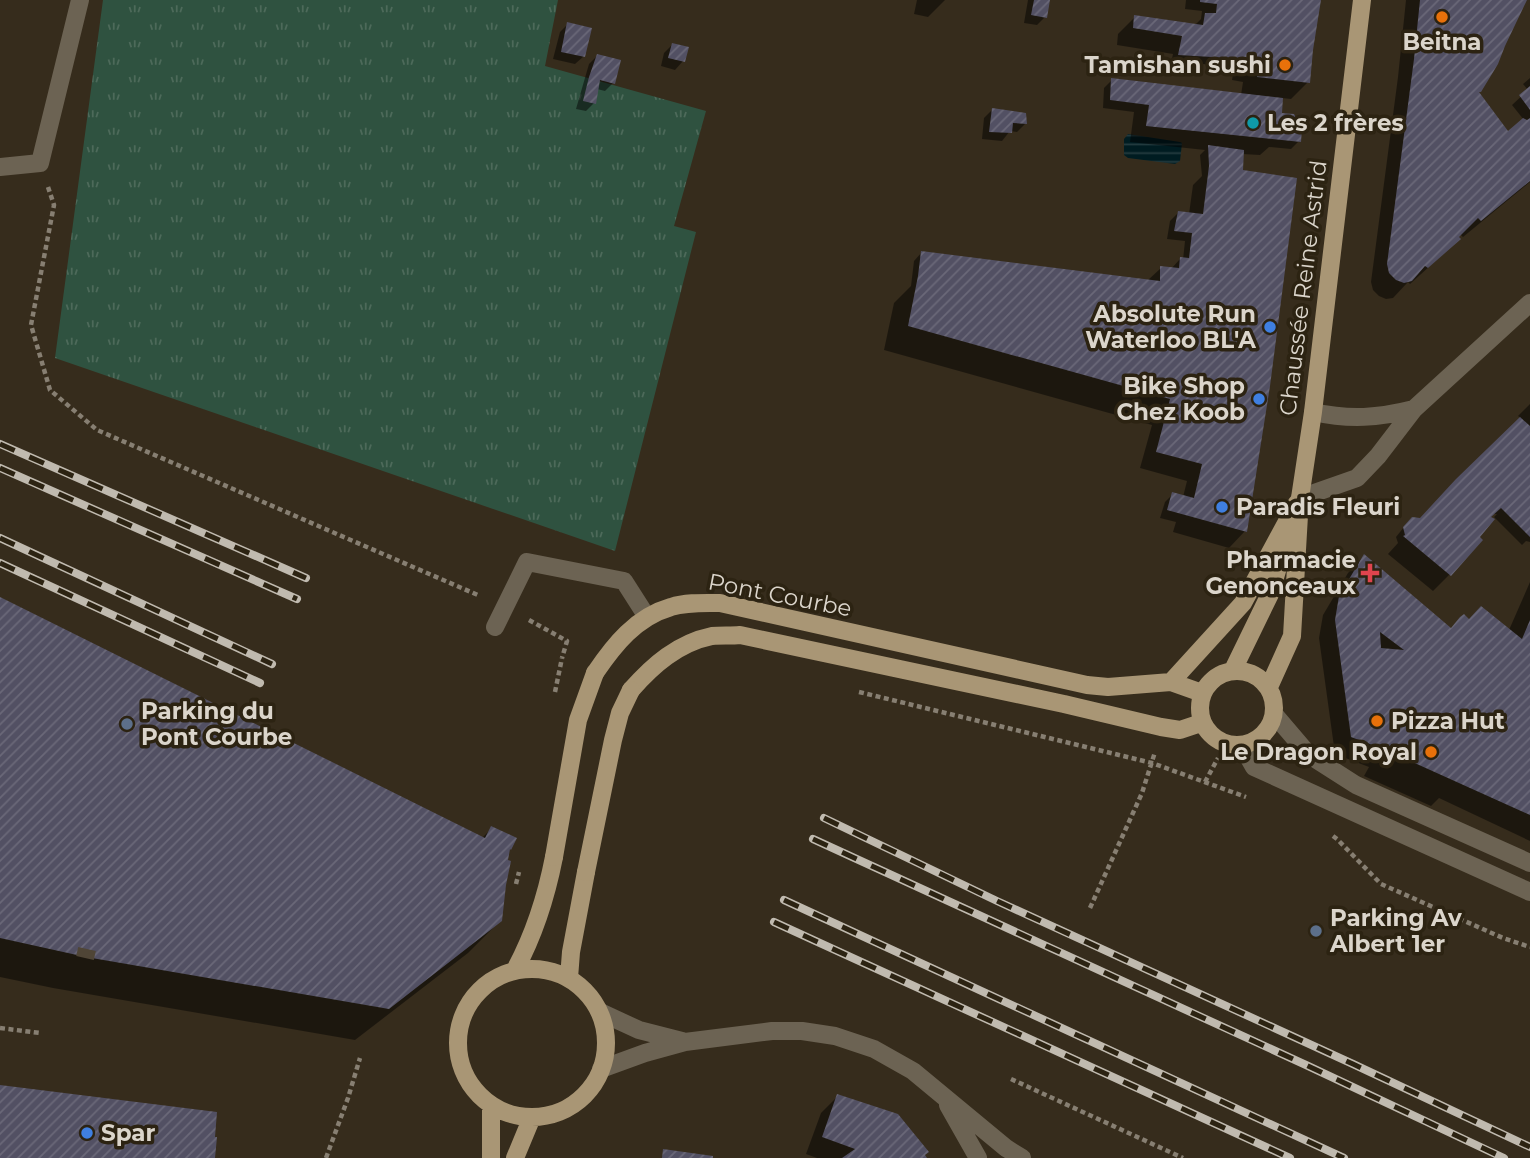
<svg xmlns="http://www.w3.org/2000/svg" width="1530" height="1158" font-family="Montserrat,sans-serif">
<defs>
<pattern id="grass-tufts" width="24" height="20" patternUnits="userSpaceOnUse" patternTransform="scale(1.75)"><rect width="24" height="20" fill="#2f5240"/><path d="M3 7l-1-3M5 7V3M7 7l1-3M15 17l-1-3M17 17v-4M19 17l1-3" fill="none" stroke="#4d6a5a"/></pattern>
<pattern id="water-rules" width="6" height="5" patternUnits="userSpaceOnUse" patternTransform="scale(1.75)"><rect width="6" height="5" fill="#001c21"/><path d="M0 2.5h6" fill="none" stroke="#253c40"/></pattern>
<pattern id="building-hatch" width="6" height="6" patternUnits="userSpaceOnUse" patternTransform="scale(1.75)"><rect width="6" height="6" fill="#525063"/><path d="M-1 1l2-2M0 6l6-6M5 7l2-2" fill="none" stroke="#6a6878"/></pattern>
</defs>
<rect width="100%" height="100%" fill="#362c1c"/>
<path fill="url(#grass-tufts)" d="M103,0H558L545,66L706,111L674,226L696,232L615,551L55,358Z"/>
<path fill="url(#water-rules)" d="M1128,134L1180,142L1182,143L1180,161L1175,164L1128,158L1124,155V139Z"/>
<path fill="#0007" d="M917,0H945L928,17L914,14Z
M1028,0H1048L1045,17L1037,25L1024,23Z
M1186,0H1318L1308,82L1291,99L1282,98L1280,115L1299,141L1291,149L1269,147L1260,155L1242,154L1245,531L1229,548L1173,532L1176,522L1160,518L1165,502L1173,494L1183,497L1187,481L1140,468L1152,425L884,350L894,303L911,286L914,261L922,252L1147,281L1161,268L1171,269L1180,259L1183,260L1185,241L1167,239L1170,221L1178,213L1189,214L1193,185L1202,176L1200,155L1205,150L1130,142L1134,112L1103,108L1104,88L1112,80L1241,95L1243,82L1232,80L1234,68L1203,64L1171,63L1173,54L1117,45L1118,34L1135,17L1195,25L1201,19L1202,11L1185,9Z
M1406,0H1524L1478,93L1508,133L1524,120L1512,105L1528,90L1523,84L1530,78V182L1463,237L1460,234L1441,256L1410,284L1408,282L1393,298L1386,299L1379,296L1373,290L1371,282L1398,77Z
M568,24L584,56L575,64L553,59L560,32Z
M672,45L683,61L675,70L661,66L664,53Z
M597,56L613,83L605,91L597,89L594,103L586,111L576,109L589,64Z
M992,110L1025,124L1017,132L1010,131L1002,141L982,139L984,118Z
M1530,404V542L1526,541L1522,545L1494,517L1497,514H1492L1450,574L1433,591L1388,554L1398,543L1396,537L1404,527L1421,520L1521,418L1518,416Z
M1364,556L1450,630L1468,621L1509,630L1530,582V841L1439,798L1431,806L1364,776L1369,767L1335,754L1319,638L1323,615L1348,573Z
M0,599L482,838L492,828L508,850L501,920L468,953L355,1040L53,988L0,977Z
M838,1096L923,1156L924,1158H817L806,1154L821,1113Z"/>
<path fill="url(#building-hatch)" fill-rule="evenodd" d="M1034,0H1050L1047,18L1031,15Z
M1200,0H1321L1313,50L1310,83L1257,77L1258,75L1239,72L1241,61L1212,57L1178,55L1182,36L1133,28L1134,15L1203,25L1205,13H1216L1217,4L1200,2Z
M1420,0H1527L1505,46L1498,64L1481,92H1479L1508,131L1523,118L1527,120L1530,118V181L1481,221L1478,218L1459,237L1461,239L1428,268L1425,266L1412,281L1404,283L1396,280L1389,273L1387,264L1414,59Z
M567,22L592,28L585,57L561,52Z
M672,43L689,47L685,62L668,58Z
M597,54L621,60L615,84L600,80L596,104L583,101L589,77Z
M1111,78L1283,98L1282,113L1294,114L1302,129L1301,142L1146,126L1149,105L1110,100Z
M1530,86V110L1519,95Z
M992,108L1026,113L1027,124L1013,123L1012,133L989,132Z
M1208,145L1244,150L1243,170L1297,178L1270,386L1247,532L1167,510L1172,492L1194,498L1202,464L1156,452L1170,399L908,326L918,276L921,251L1160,281V266L1179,268L1180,257L1189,258L1192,233L1174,231L1178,211L1203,214L1209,166Z
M1520,417L1530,426V537L1501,508L1491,517L1495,519L1480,537L1483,540L1451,576L1403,536L1405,535L1403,527L1412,517L1420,518L1456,479Z
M1364,554L1451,628L1460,617L1464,614L1469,619L1481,606L1522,639L1530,620V815L1388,751L1351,737L1335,620L1339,596ZM1380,632L1404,650L1381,648Z
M0,597L485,838L491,826L517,838L511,850L510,849L508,860L511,861L506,885L502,921L389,1009L86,957L0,938Z
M0,1085L217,1112L215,1137H217L215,1158H0Z
M837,1094L898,1114L929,1152L925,1155L927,1158H842L855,1149L822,1137Z
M663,1149L713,1156V1158H662Z"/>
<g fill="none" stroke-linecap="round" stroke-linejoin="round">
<path stroke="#4f4536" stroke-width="18" stroke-dasharray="18 9" stroke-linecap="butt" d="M85,958L87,949"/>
<path stroke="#877f72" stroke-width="4.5" stroke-dasharray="5 3.5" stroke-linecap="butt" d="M48,187L54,205L31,325L50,390L97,430L480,596
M529,620L567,641L562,658
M859,692L1152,763L1246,797
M1205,782L1218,758
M1333,836L1337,839L1381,884L1503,938L1530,947
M516,884L519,872
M1090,908L1142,793L1155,752
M0,1028L40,1033
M1011,1079L1183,1158
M326,1158L348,1098L360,1058"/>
<path stroke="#6c6353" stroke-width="18" d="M0,167L40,163L80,0
M1313,412C1350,420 1378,418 1414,409
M1300,498L1357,478L1378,456L1414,409L1530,303
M495,627L527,562L624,581L647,617
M1274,714L1309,755L1356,785L1530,863
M1242,746L1254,767L1530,892
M600,1012L639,1030L682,1041
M601,1069L645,1053L685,1042L772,1031H802L835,1036L874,1049L913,1071L1006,1148L1022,1158
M948,1105L978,1158"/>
<path stroke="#a99675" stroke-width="18" d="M1233,670L1270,594L1286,541
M1200 708a37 37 0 1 1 74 0a37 37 0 1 1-74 0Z
M595,673C614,645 636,617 671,607C687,602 704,603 720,603L1087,685L1108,687L1171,682L1202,693
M1171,682L1243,603L1297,503
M1269,687L1292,636L1300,498L1313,412L1362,0
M631,690C653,665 678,643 712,636C721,635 731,636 740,635L1064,704L1161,727L1180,730L1201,723
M458 1043a74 74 0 1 1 148 0a74 74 0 1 1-148 0Z
M515,970C535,933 546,898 554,857
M569,978L571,952L586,872
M491,1158V1106
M515,1158L532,1117"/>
<defs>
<path id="rail" d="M0,444L306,578
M0,468L297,599
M0,538L272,664
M0,563L260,683
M824,818L997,901L1353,1064L1530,1147
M813,839L1306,1065L1504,1158
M784,900L1344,1158
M774,922L1290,1158"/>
</defs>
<use href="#rail" stroke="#c0baaf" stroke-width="8"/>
<use href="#rail" stroke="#2c2312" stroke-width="5" stroke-dasharray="16" stroke-linecap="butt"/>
<path stroke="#877f72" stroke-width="4.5" stroke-dasharray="5 3.5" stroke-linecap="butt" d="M555,692L562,658"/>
<path stroke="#a99675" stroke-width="18" d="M554,857L578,720L595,673
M586,872L613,740L620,713L631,690"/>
</g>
<g fill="#e8710a" stroke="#2c2312" stroke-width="2.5">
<circle cx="1442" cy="17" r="7"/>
<circle cx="1285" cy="65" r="7"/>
<circle cx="1377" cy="721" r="7"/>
<circle cx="1431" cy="752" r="7"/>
</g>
<circle fill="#0f9aa8" stroke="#2c2312" stroke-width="2.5" cx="1253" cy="123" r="7"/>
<g fill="#3f7fe0" stroke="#2c2312" stroke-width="2.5">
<circle cx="1270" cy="327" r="7"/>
<circle cx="1259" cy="399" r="7"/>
<circle cx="1222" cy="507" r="7"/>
<circle cx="87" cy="1133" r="7"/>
</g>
<path fill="#e0444e" stroke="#2c2312" stroke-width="2.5" d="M1366.5 562.5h7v7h7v7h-7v7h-7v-7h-7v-7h7z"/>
<g fill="#5c6f8a" stroke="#2c2312" stroke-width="2.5">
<circle cx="127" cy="724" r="7"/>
<circle cx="1316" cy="931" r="7"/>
</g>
<g text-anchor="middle" stroke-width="7" stroke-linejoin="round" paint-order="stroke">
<g font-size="23" font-weight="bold" fill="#dbd5cb" stroke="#2c2312" text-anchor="start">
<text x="1442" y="50" text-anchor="middle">Beitna</text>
<text x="1271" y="73" text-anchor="end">Tamishan sushi</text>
<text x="1267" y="131">Les 2 frères</text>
<text x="1256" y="322" text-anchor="end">Absolute Run<tspan x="1256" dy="26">Waterloo BL'A</tspan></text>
<text x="1245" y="394" text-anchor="end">Bike Shop<tspan x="1245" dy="26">Chez Koob</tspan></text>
<text x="1236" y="515">Paradis Fleuri</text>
<text x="1356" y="568" text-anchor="end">Pharmacie<tspan x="1356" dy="26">Genonceaux</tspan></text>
<text x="141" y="719">Parking du<tspan x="141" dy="26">Pont Courbe</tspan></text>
<text x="1391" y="729">Pizza Hut</text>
<text x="1417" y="760" text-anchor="end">Le Dragon Royal</text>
<text x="1330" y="926">Parking Av<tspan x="1330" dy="26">Albert 1er</tspan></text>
<text x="101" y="1141">Spar</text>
</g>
<g font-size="23" fill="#dbd5cb" stroke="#2c2312">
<text transform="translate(1303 288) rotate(-83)" y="8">Chaussée Reine Astrid</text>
<text transform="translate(780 595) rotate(11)" y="8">Pont Courbe</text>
</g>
</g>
</svg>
